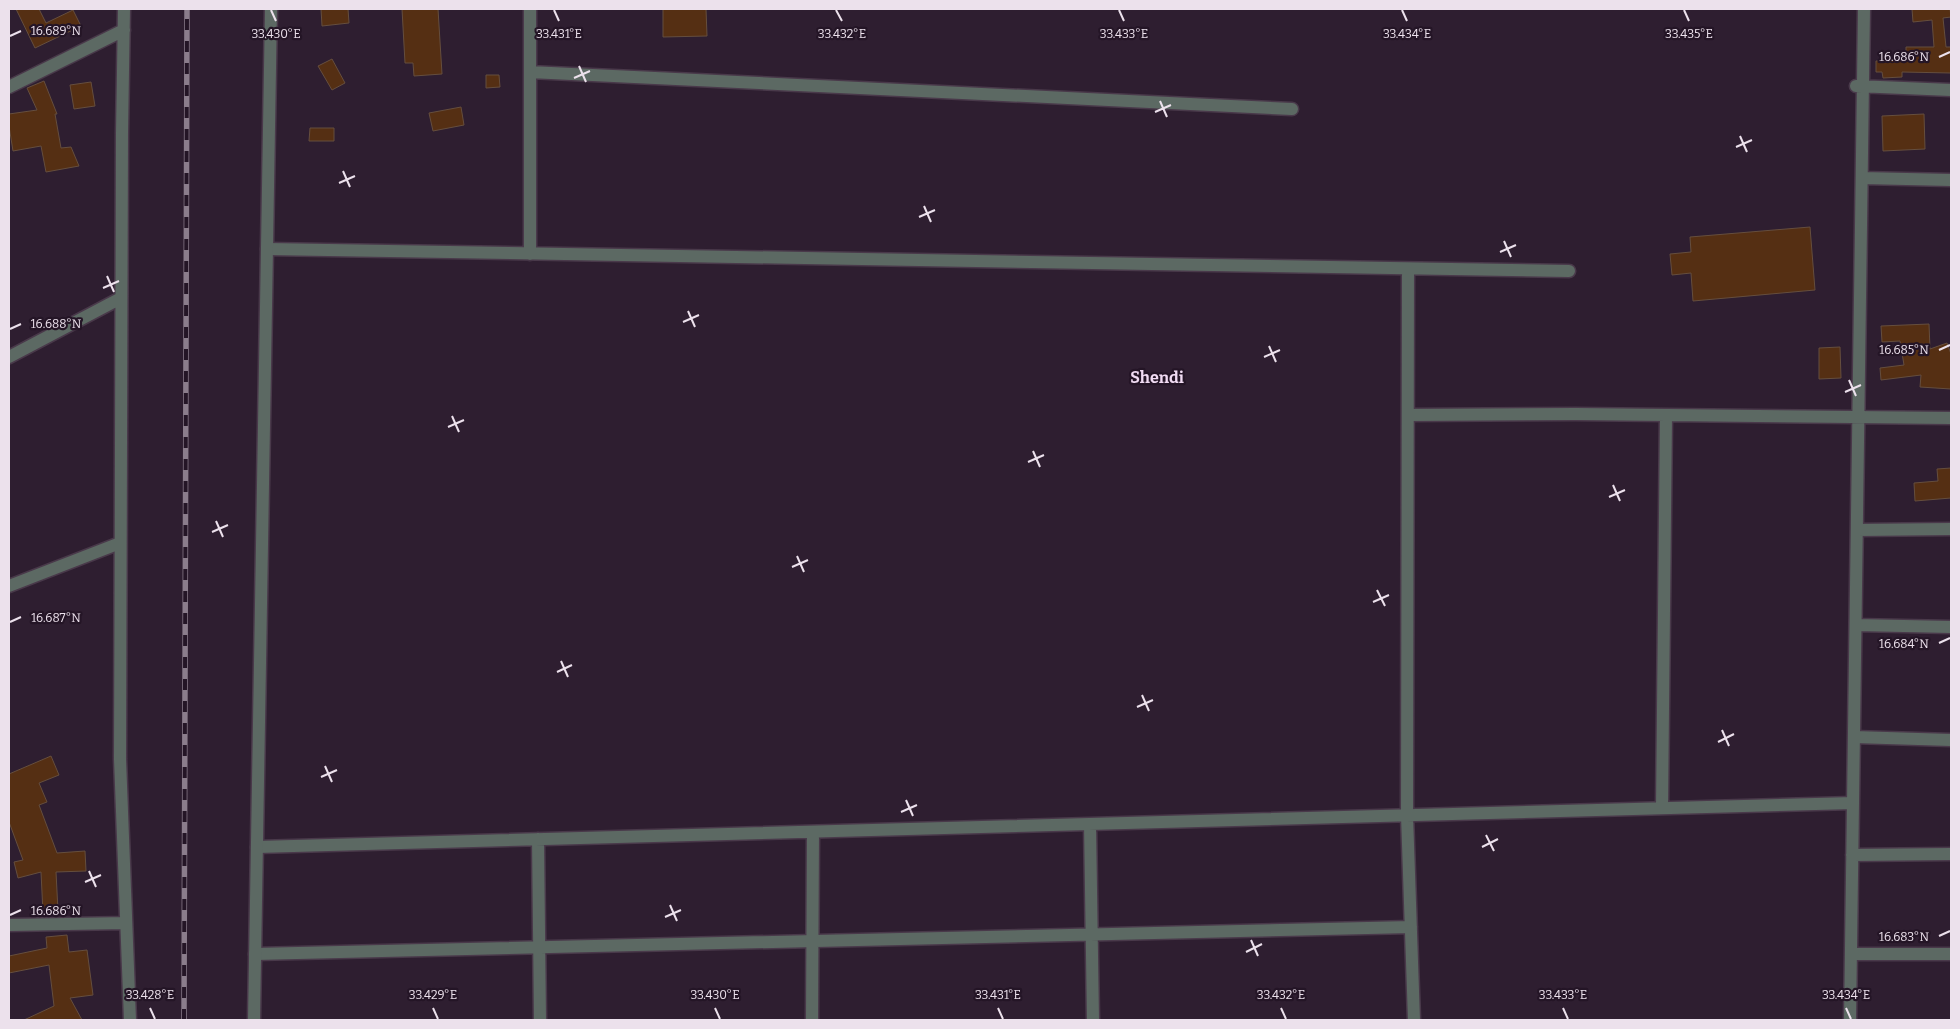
<svg xmlns="http://www.w3.org/2000/svg" width="1960" height="1029" font-family="Bitter,serif">
<rect width="100%" height="100%" fill="#2e1e30"/>
<path fill="#552f13" stroke="#654e3e" d="M16,9H39L46,23L73,10L81,26L35,48Z
M321,9H348L349,23L322,26Z
M402,9H438L442,74L414,76L413,63H405Z
M663,9H706L707,36L663,37Z
M1912,9H1950L1951,17L1943,18L1946,47H1951V73L1902,72V77L1883,78L1882,72H1876V61L1906,60V47H1934L1932,20L1913,22Z
M332,59L345,83L332,90L318,66Z
M486,75H499L500,87L486,88Z
M44,81L57,114H55L61,148L71,147L79,166L46,172L41,146L13,151L9,126V114L37,110L27,88Z
M91,82L95,106L74,109L70,85Z
M461,107L464,125L433,131L429,113Z
M1924,114L1925,149L1883,151L1882,116Z
M310,128H334V141H309Z
M1810,227L1815,290L1693,301L1691,273L1672,275L1670,254L1691,252L1690,237Z
M1929,324L1930,349L1947,343L1951,354V389L1920,387L1921,375L1881,380L1880,368L1904,365L1900,341L1882,342L1881,326Z
M1840,347L1841,378L1819,379V348Z
M1951,468V498L1915,501L1914,483L1938,481L1937,469Z
M51,756L59,775L39,783L47,802L39,805L57,853L85,851L86,871L56,872L58,911L43,913L41,872L18,878L14,862L23,860L9,822V774Z
M67,935L69,952L87,950L93,995L70,998L82,1020H24L54,1006L49,965L9,973V956L47,948L46,937Z"/>
<g fill="none" stroke-linecap="round" stroke-linejoin="round">
<defs>
<path id="minor" d="M124,9L122,133L120,759L130,1020
M530,72L1292,109
M1856,86L1951,90
M9,87L124,30
M1862,178L1951,180
M267,249L1569,271
M530,254V9
M1408,269L1407,815L1414,1020
M9,357L121,298
M1408,415L1576,414L1951,418
M1857,530L1951,529
M9,586L120,543
M1856,625L1951,627
M1854,737L1951,740
M1662,808L1666,415
M1090,824L1093,1020
M538,839L540,1020
M257,847L1853,803
M1852,855L1951,854
M9,925L126,923
M255,954L1411,927
M1851,954H1951
M812,1020L813,832
M1850,1020L1864,9"/>
<path id="tertiary" d="M254,1020L271,9"/>
</defs>
<use href="#minor" stroke="#49394a" stroke-width="15"/>
<use href="#tertiary" stroke="#49394a" stroke-width="15"/>
<use href="#minor" stroke="#5c6963" stroke-width="12"/>
<use href="#tertiary" stroke="#5c6963" stroke-width="12"/>
<defs>
<path id="rail" d="M184,1020L187,9"/>
</defs>
<use href="#rail" stroke="#8b7d8c" stroke-width="5.5"/>
<use href="#rail" stroke="#241526" stroke-width="4" stroke-dasharray="11" stroke-linecap="butt"/>
</g>
<path fill="none" stroke="#ece1ec" stroke-width="2" d="M271,10L276,21M554,10L559,21M836,10L842,21M1119,10L1124,21M1402,10L1407,21M1684,10L1689,21M10,36L21,31M1939,57L1950,52M579,66L586,82M574,78L590,71M1160,101L1167,117M1155,112L1171,105M1740,136L1747,152M1736,147L1752,140M343,171L350,187M339,183L355,176M924,206L931,222M919,217L935,210M1504,241L1511,257M1500,252L1516,245M107,276L114,292M103,288L119,281M688,311L695,327M683,322L699,315M10,329L21,324M1269,346L1276,362M1939,350L1950,345M1264,357L1280,350M1849,380L1856,396M1845,392L1861,385M452,416L459,432M448,427L464,420M1033,451L1040,467M1028,462L1044,455M1613,485L1620,501M1609,497L1625,490M216,521L223,537M212,532L228,525M797,556L804,572M792,567L808,560M1377,590L1385,606M1373,602L1389,595M10,622L21,617M1939,643L1950,638M561,661L568,677M557,672L572,665M1142,695L1149,711M1137,707L1153,700M1722,730L1729,746M1718,742L1734,734M325,766L332,782M321,777L337,770M906,800L913,816M901,812L917,805M1486,835L1494,851M1482,847L1498,839M89,871L96,887M85,882L101,875M670,905L677,921M10,915L21,910M665,917L681,910M1939,936L1950,931M1251,940L1258,956M1246,952L1262,944M150,1008L155,1019M433,1008L438,1019M715,1008L720,1019M998,1008L1003,1019M1281,1008L1286,1019M1563,1008L1568,1019M1846,1008L1851,1019"/>
<g text-anchor="middle" stroke-width="4.5" stroke-linejoin="round" paint-order="stroke">
<g font-size="16" font-weight="bold" fill="#f1dbf3" stroke="#241526">
<text x="1157" y="383">Shendi</text>
</g>
</g>
<g font-size="12" text-anchor="middle" fill="#ece1ec" stroke="#241526" stroke-width="4.5" stroke-linejoin="round" paint-order="stroke">
<text x="56" y="35">16.689°N</text>
<text x="276" y="38">33.430°E</text>
<text x="842" y="38">33.432°E</text>
<text x="1124" y="38">33.433°E</text>
<text x="1689" y="38">33.435°E</text>
<text x="559" y="38">33.431°E</text>
<text x="1407" y="38">33.434°E</text>
<text x="1904" y="61">16.686°N</text>
<text x="56" y="328">16.688°N</text>
<text x="1904" y="354">16.685°N</text>
<text x="56" y="622">16.687°N</text>
<text x="1904" y="648">16.684°N</text>
<text x="56" y="915">16.686°N</text>
<text x="1904" y="941">16.683°N</text>
<text x="150" y="999">33.428°E</text>
<text x="433" y="999">33.429°E</text>
<text x="715" y="999">33.430°E</text>
<text x="998" y="999">33.431°E</text>
<text x="1281" y="999">33.432°E</text>
<text x="1563" y="999">33.433°E</text>
<text x="1846" y="999">33.434°E</text>
</g>
<rect width="1960" height="1029" fill="none" stroke="#ece1ec" stroke-width="20"/>
</svg>
